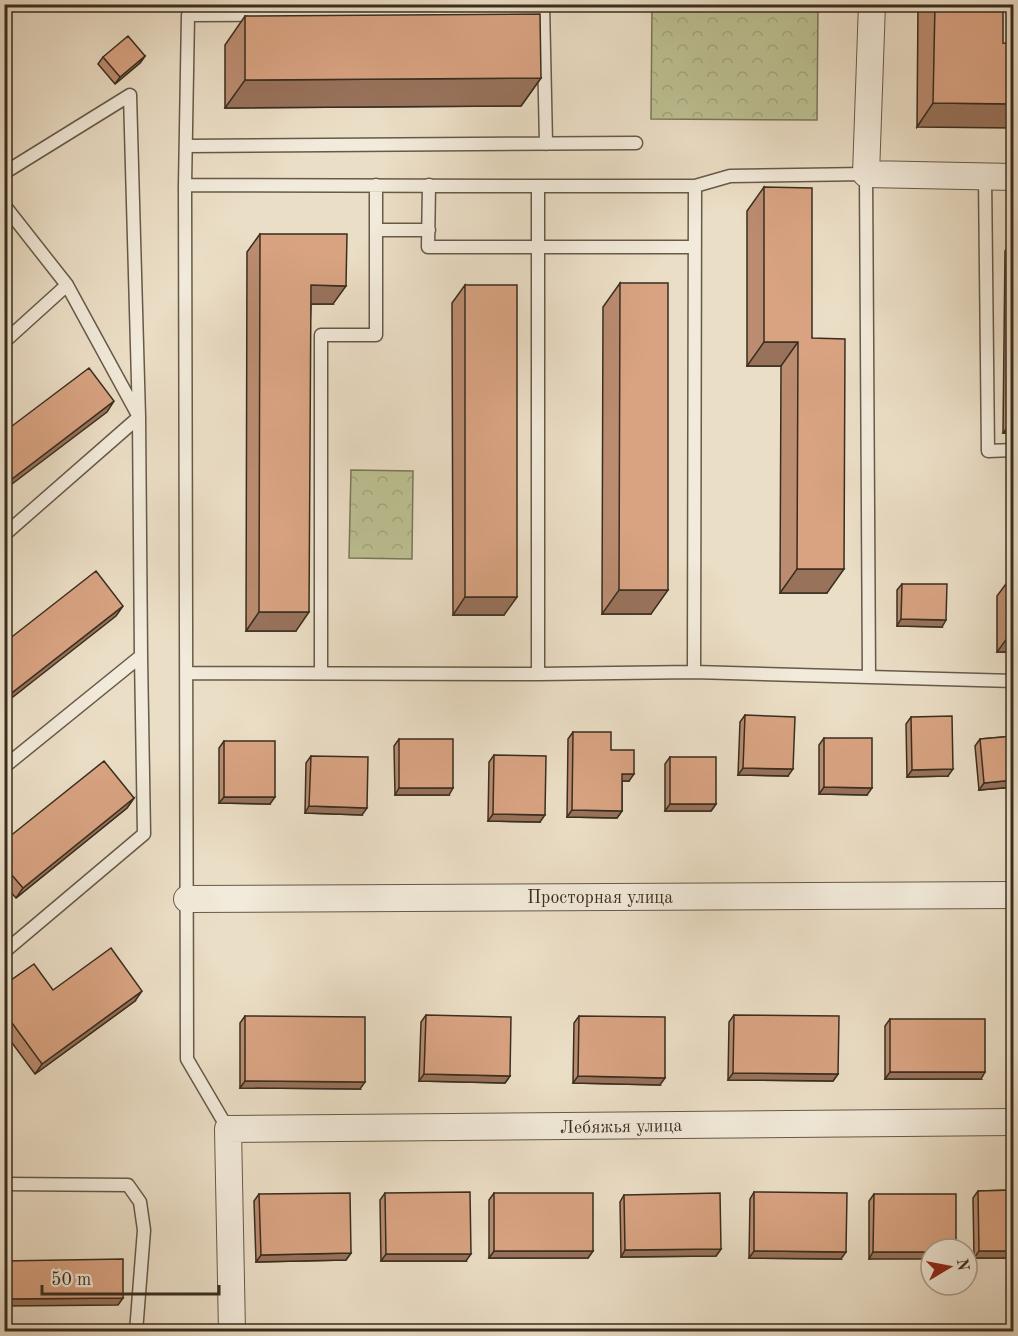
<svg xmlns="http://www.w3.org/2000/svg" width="1018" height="1336" font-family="'Old Standard TT',serif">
<defs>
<pattern id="forest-crowns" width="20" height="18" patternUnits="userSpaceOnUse" patternTransform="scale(1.5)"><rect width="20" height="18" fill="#bcc092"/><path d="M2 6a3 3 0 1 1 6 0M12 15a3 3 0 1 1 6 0" fill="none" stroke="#a2a57d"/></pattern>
</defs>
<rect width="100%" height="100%" fill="#ebdec6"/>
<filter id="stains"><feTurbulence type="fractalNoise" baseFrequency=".00333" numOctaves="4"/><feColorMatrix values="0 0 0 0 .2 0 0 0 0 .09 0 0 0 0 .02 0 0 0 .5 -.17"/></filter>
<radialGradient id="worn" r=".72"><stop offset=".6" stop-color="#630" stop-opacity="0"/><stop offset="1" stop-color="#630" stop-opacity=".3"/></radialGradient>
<path fill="url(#forest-crowns)" stroke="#7a7758" stroke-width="1.5" d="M652,5H818L817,120L651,119Z
M351,470L413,471L412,559L349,558Z"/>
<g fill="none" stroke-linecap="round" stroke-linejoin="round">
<defs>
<path id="service" d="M543,4L546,144
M186,146L636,143
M4,173L130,95L139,417L141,656L4,767
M985,176L988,451L1014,450
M185,185L538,186V674L188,673
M429,185L428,247H695
M538,186H695L730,176L866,174L869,677
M4,205L67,285L139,417L4,535
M376,230H429
M4,342L67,285
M694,672L695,186
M321,673V335H376V185
M538,674L694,672L1014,681
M4,952L144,834L141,656
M228,1129L187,1059L185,185L188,15L543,14
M4,1184L128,1185L140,1202L144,1230L136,1332"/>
<path id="minor" d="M872,4L866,174L1014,177
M187,899L1014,895
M232,1332L228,1129L1014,1122"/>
</defs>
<use href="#service" stroke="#665a49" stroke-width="15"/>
<use href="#minor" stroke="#665a49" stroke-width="28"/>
<use href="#service" stroke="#f2eada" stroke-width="12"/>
<use href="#minor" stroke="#f2eada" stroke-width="26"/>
</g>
<path fill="#bb8c70" stroke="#392e1f" stroke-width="1.5" d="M918,4H1003L917,127Z
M245,16L541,78L521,106L225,108V45Z
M145,56L140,63L115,84L98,64L103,57Z
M764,187L812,338L827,593H780L781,366H747V211Z
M260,234L333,304H311L296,631H246L247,252Z
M1014,238V433H1003L1005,251Z
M620,283L651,614H602L603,307Z
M465,285L504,615H453L452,303Z
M1014,573V652H997V596Z
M902,584L942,627L897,626V590Z
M745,715L788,776L738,775L740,722Z
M911,717L948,776L907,777L906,724Z
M573,732L611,750L629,781H622V811L617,818L567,817L568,739Z
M1014,736V787L979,790L975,746L980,739Z
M824,738L867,795L819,794V745Z
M399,739L449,795H395L394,746Z
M224,741L270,804L219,803V748Z
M494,755L540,822L488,821L489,762Z
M311,756L362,815L305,813L306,763Z
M670,757L716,804L711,811H665V764Z
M134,798L127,808L16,898L4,885V841Z
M4,985L53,990L135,1001L35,1074L4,1032Z
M426,1015L510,1076L505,1083L419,1081L421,1022Z
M734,1015L838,1074L833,1081L728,1080L729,1022Z
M245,1016L360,1089L240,1088V1023Z
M579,1016L660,1085L573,1083L574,1023Z
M890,1019L981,1079H885V1026Z
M1014,1190V1258H974L973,1198L978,1191Z
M754,1192L841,1259L749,1258L750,1199Z
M385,1193L466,1261H381L380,1200Z
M494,1193L593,1251L588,1258H489V1200Z
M259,1194L351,1253L346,1260L256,1262L254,1201Z
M874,1194L956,1249L869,1259V1201Z
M624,1195L721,1249L716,1256L621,1257L620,1202Z"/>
<path fill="#98725b" stroke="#392e1f" stroke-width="1.5" d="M145,56L140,63L115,84L120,77Z
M541,78L521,106L225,108L245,80Z
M933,103L1014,104V128L917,127Z
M311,285L346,286L333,304H298Z
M764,342H798L781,366H747Z
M114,401L107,412L4,490V485Z
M1014,419V433H1003Z
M797,569H844L827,593H780Z
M619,590H668L651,614H602Z
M465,597H517L504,615H453Z
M123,606L116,616L4,704V699Z
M259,612H309L296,631H246Z
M901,619L946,620L942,627L897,626Z
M1014,629V652H997Z
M743,768L793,769L788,776L738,775Z
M953,769L948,776L907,777L912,770Z
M622,774H634L629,781H617Z
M1014,780V787L979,790L984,783Z
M824,787L872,788L867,795L819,794Z
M399,788H453L449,795H395Z
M224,797H275L270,804L219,803Z
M134,798L127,808L16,898L23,888Z
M670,804H716L711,811H665Z
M309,806L367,808L362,815L305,813Z
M572,810L622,811L617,818L567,817Z
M493,814L545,815L540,822L488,821Z
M142,991L135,1001L35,1074L42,1064Z
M890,1072H985L981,1079H885Z
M733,1073L838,1074L833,1081L728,1080Z
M424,1074L510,1076L505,1083L419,1081Z
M578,1076L665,1078L660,1085L573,1083Z
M245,1081L365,1082L360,1089L240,1088Z
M721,1249L716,1256L621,1257L625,1250Z
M494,1251H593L588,1258H489Z
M754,1251L846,1252L841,1259L749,1258Z
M979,1251H1014V1258H974Z
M873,1252H931V1259H869Z
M351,1253L346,1260L256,1262L261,1255Z
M386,1254H471L466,1261H381Z
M123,1298L118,1305L4,1306V1299Z"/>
<path fill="#d9a382" stroke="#392e1f" stroke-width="1.5" d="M935,4H1003V43L1014,44V104L933,103Z
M540,14L541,78L245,80V16Z
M128,36L145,56L120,77L103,57Z
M764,187L812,188V338L845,339L844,569H797L798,342H764Z
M260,234H347L346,286L311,285L309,612H259Z
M4,281L11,289L4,295Z
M620,283H668V590H619Z
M465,285H517V597H465Z
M89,368L114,401L4,485V432Z
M96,571L123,606L4,699V643Z
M902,584H947L946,620L901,619Z
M745,715L795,717L793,769L743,768Z
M952,716L953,769L912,770L911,717Z
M573,732H611V750H634V774H622V811L572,810Z
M1014,736V780L984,783L980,739Z
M824,738H872V788L824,787Z
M399,739H453V788H399Z
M224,741H275V797H224Z
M494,755L546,756L545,815L493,814Z
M311,756L368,757L367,808L309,806Z
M670,757H716V804H670Z
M104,761L134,798L23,888L4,866V841Z
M111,948L142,991L42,1064L4,1012V985L34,964L53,990Z
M426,1015L511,1017L510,1076L424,1074Z
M734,1015L839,1016L838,1074L733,1073Z
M245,1016L365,1017V1082L245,1081Z
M579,1016L665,1017V1078L578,1076Z
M890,1019H985V1072H890Z
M1014,1190V1251H979L978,1191Z
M470,1192L471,1254H386L385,1193Z
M754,1192L847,1193L846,1252L754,1251Z
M350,1193L351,1253L261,1255L259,1194Z
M494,1193H593V1251H494Z
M720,1193L721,1249L625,1250L624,1195Z
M874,1194H956V1249H931V1252H873Z
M123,1259V1298L4,1299V1261Z"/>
<g text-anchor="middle" stroke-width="4.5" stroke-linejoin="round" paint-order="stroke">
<g font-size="18" fill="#392e1f" stroke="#f2eada">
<text x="600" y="903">Просторная улица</text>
<text transform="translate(621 1126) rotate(-1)" y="6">Лебяжья улица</text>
</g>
</g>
<rect width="1018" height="1336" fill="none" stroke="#ebdec6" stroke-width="24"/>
<rect x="6" y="6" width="1006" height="1324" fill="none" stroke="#392e1f" stroke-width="3"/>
<rect x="12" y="12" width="994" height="1312" fill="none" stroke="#392e1f" stroke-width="1.5"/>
<g transform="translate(949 1267) rotate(80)"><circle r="28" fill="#f2eada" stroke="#a89f8f" stroke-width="1.5"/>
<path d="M0-4.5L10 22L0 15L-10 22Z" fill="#8f2418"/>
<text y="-9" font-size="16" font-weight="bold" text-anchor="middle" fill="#392e1f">N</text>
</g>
<path d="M42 1285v9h177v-9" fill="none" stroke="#392e1f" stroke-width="3"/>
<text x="51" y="1285" font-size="18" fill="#392e1f" stroke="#f2eada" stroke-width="4.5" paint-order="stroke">50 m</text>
<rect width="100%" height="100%" filter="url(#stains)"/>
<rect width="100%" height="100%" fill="url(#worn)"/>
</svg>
